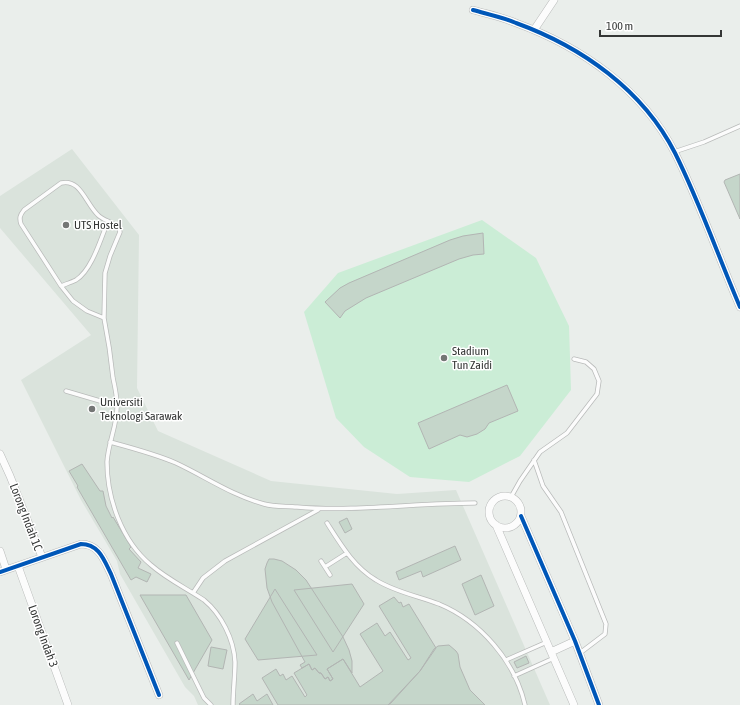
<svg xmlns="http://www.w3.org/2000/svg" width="740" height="705" font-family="'Asap Condensed',sans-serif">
<rect width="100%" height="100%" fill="#eaeeeb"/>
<path fill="#dae3dc" d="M72,149L139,235L137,388L158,431L271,481L397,494L456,490L550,705H198L194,696L185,687L120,574L117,561L81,500L21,380L91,335L0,228V196Z"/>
<path fill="#cbedd6" d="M482,220L536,258L569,326L571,390L520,456L469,482L410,477L364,447L336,418L304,312L338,273Z"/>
<path fill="#c5d6ca" stroke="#b2b5b3" d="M740,174V219L724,182L725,180Z
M483,233L484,254L473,255L459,259L366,298L345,311L340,318L325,302L340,288L349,283L450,240L463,236Z
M507,385L518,411L489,423L485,429L477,434L467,437L460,435L429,449L418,423Z
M82,464L100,491H103L106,506L112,518L113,517L131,547L129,549L141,562L138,568L151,574L147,582L136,577L131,580L77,487L78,486L69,471Z
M347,518L352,529L345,533L339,522Z
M455,546L461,560L423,577L421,571L399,580L396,572Z
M269,559H274L282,561L296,570L306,580L343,637L349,650L352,661V673L343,659L327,669L333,679L330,681L328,677L325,679L321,673H319L315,668L312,670L309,664L302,668L300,665L305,662L272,602L267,588L265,569L267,563Z
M481,575L494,606L475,615L462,584Z
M352,584L364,604L333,652L294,590Z
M275,589L317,655L258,660L245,639Z
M140,595H186L212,640L189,680Z
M394,597L399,603L401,602L403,607L409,604L436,648L420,671L391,703L388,705H278L262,678L276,669L280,676L283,674L286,680L292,676L305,697L307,695L294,673L309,664L312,670L315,668L319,673H321L325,679L328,677L330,681L333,679L327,669L343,659L360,687L383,671L360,634L377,623L385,636L390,632L408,660L411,658L379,606Z
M449,645L456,651L458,654L460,667L470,690L485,705H388L420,671L434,649L438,646Z
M211,647L227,650L223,669L208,666Z
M526,656L529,663L517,668L514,662Z
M253,694L257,701L267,694L273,705H240L239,704Z"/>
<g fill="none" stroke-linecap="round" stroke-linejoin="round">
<defs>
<path id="service" d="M674,152L704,142L740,126
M61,286C66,284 72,282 76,280C92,270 101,238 108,221
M104,318L105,273L110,256L120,232L118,226C112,223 104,220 99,216C86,205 81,178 61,183L24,210C20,215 19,218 21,224L61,286L73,301L87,311L104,318C108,338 111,358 113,378C115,387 117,396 117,405C118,423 108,443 107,462C107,499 122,541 151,565C167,579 186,588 204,600C221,614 234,639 235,662C235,676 233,691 233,705
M66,391L117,406
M110,442C132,448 155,454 176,463C206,477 231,495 264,504C274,507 286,506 297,507C356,512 416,503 475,503
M534,460L543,486L561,512L606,624L605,634L580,653
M511,497L520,481L540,452L567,433L597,394L599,381L594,369L586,362L574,359
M327,523C341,545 354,567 376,580C395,592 418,596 439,604C480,621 515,661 525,705
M321,561L330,575
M325,567L347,553
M193,593L203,578L225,561L318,510
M177,643L204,698L211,705
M506,660L547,642
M514,676L554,658"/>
<path id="minor" d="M473,10C487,14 502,17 516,23C582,47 643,90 675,153C700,203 718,256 740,307
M534,30L554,0
M0,454L10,476L42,557
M489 512a16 16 0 1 1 32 0a16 16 0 1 1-32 0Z
M521,516L575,641L599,705
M496,525L574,705
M0,551L6,569
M18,566L68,705
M0,572L81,544C99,544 104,560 111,574L159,695
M551,652L575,641"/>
</defs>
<use href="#service" stroke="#b9bbba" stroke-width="5"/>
<use href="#minor" stroke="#b9bbba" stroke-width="8"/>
<use href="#service" stroke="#fcfcfc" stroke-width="3.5"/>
<use href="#minor" stroke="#fcfcfc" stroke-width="7"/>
<defs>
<path id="cycleway" d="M473,10C487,14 502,17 516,23C582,47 643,90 675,153C700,203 718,256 740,307
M521,516L575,641L599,705
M0,572L81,544C99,544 104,560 111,574L159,695"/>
</defs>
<use href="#cycleway" stroke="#fff" stroke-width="6"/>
<use href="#cycleway" stroke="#0057b8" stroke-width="4"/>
</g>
<g fill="#747675" stroke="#fff" stroke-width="1.5">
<circle cx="66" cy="225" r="4"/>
<circle cx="444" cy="358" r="4"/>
<circle cx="92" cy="409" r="4"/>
</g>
<g text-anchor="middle" stroke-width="3" stroke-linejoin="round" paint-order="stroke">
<g font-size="12" fill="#343635" stroke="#fff" text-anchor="start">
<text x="74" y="229">UTS Hostel</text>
<text x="452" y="355">Stadium<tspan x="452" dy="14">Tun Zaidi</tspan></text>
<text x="100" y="406">Universiti<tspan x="100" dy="14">Teknologi Sarawak</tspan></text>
</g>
<g font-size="12" fill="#343635" stroke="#fff">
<text transform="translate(26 517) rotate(69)" y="4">Lorong Indah 1C</text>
<text transform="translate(43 636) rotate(70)" y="4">Lorong Indah 3</text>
</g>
</g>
<path d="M600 30v6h121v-6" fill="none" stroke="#343635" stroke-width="2"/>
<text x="606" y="30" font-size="12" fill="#343635" stroke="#ffffff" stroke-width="3" paint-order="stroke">100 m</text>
</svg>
